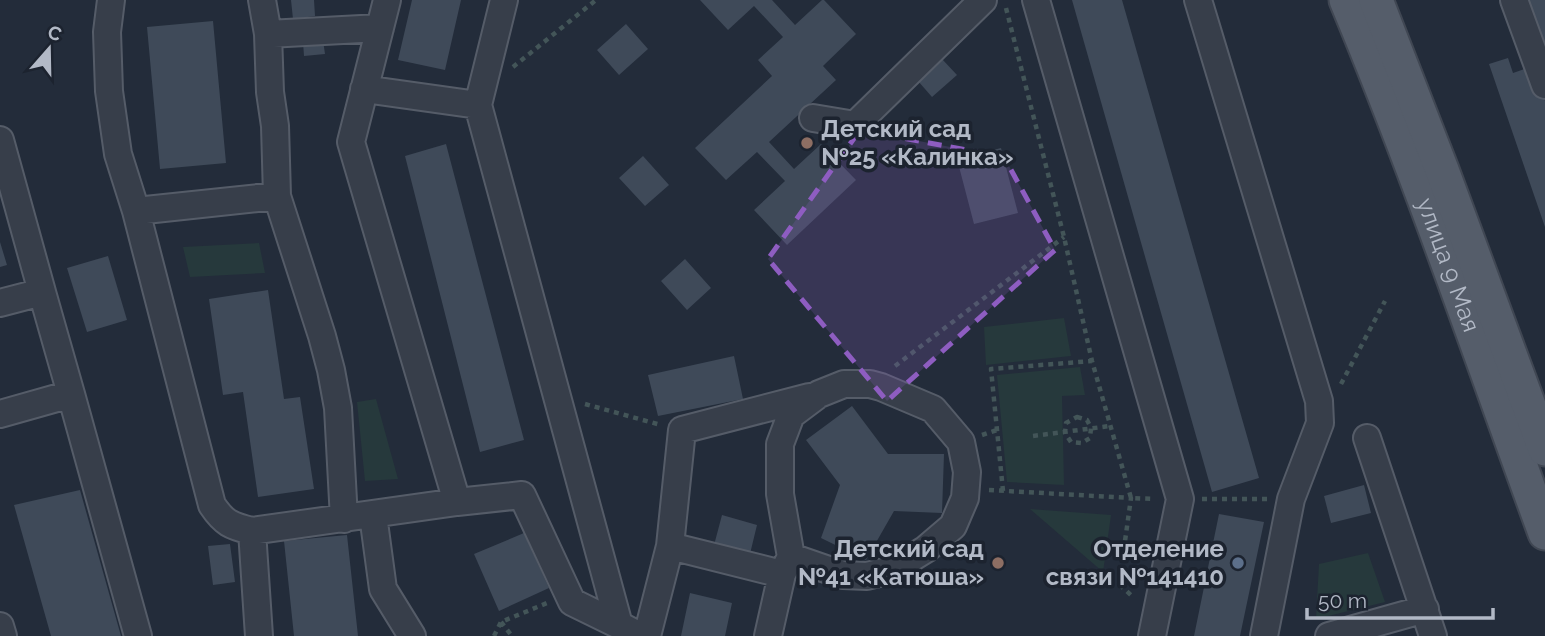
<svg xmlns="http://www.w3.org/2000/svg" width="1545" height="636" font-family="Raleway,sans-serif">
<rect width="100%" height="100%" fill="#232c3a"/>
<path fill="#26393c" d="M259,243L265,273L190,277L183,247Z
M1064,318L1071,356L986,365L984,327Z
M1080,367L1085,395L1062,396L1064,485L1007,482L997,375Z
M376,399L398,479L365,481L357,402Z
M1030,509L1111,515L1103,572Z
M1368,553L1385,602L1316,619L1319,564Z"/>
<path fill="#3f4a59" d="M291,0H314L315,16L293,19Z
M412,0H461L445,70L398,60Z
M700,0H772L795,25L822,0H824L856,34L823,66L836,80L769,142L794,169L821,144L856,180L787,245L754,210L785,181L757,152L726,180L695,148L772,76L758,60L783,37L754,6L728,30Z
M1072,0H1122L1259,478L1212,492Z
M1529,0H1545V47Z
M213,21L226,163L160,169L147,27Z
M626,24L648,49L619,75L597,50Z
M323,40L325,54L304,56L303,42Z
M1508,58L1513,73L1533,66L1545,101V227L1489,64Z
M942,59L957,75L932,97L918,81Z
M446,144L524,440L480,452L405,156Z
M1001,148L1018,213L974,224L957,159Z
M643,156L669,185L645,206L619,178Z
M0,242L7,265L0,267Z
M108,256L127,320L87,332L67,268Z
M685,259L711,288L687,310L661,281Z
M268,290L284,399L300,397L314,489L258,497L243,392L223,395L209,299Z
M734,356L743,399L658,416L648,375Z
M852,406L888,454H944L942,513L894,511L866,560L821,538L840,485L806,440Z
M1364,485L1371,513L1331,523L1324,496Z
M80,490L121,636H51L14,505Z
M1219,514L1264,522L1240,636H1194Z
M722,515L757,525L749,558L713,549Z
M524,533L549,588L499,611L474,554Z
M347,535L358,636H294L284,541Z
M230,544L235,582L213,585L208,546Z
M690,593L732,603L725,636H681Z"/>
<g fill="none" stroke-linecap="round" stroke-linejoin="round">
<defs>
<path id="minor" d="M111,0L107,32L109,91L118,154L136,211L212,505C224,523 231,526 252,531L259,636
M262,0L268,34L270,92L275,126L277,196L322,336L331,370L338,408L344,519
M504,0L478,105L619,625L640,636
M1036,0L1180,499L1152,636
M1198,0L1319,401L1320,423L1291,499L1264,636
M1514,0L1545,85
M268,34L380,28
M364,89L478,105
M813,118L855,125L983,0
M0,140L42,292L0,303
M136,211L277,196
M42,292L71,394
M0,414L71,394L138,636
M1367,438L1433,636
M457,502L522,495L572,602L619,625
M373,515L383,589L412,636
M252,531L457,502L351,142L387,0
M670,546L682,430L809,397
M0,626L3,636
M647,636L670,546L782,574
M768,636L782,574L791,557L780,494V444L791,415L819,394L844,384H870L881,387L933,409L961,442L967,472L965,498L953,526L926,549L892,570L867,576L843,575L791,557
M1329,636L1425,609"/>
<g id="major">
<path id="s1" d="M1346,0C1419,175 1480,355 1545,533"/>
<path d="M1376,0L1442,170L1545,449"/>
</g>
</defs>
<use href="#minor" stroke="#555c68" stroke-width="30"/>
<use href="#major" stroke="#404753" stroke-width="37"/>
<path stroke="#435558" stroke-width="4.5" stroke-dasharray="5 5" stroke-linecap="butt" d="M1006,8L1064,237L1092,361L1131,498L1155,499
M513,67L596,0
M895,366L1064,237
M1341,384L1385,301
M585,404L661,425
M1077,417L1087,420L1091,428L1090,438L1082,443L1071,442L1065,433L1066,423Z
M982,435L997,430
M1033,436L1110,426
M989,490L1131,498L1119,584L1134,598
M1003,491L991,369L1092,361
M1202,499H1267
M501,622L512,636
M494,636L501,622L547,603"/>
<use href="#minor" stroke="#373e4a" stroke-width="26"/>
<use href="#major" stroke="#555d6a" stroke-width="33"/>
</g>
<path fill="#8e5dc1" fill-opacity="0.2" stroke="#8e5dc1" stroke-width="5" stroke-dasharray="14 9" stroke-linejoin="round" d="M860,130L1004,157L1055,250L887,401L768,259Z"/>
<g fill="#8d6e63" stroke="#1c232f" stroke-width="2.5">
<circle cx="807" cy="143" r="7"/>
<circle cx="998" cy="563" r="7"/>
</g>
<circle fill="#5c6f8a" stroke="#1c232f" stroke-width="2.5" cx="1238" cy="563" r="7"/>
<g text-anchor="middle" stroke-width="7" stroke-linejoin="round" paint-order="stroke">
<g font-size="24" font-weight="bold" fill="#b2b9c6" stroke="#1c232f" text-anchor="end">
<text x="821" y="137" text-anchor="start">Детский сад<tspan x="821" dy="28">№25 «Калинка»</tspan></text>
<text x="984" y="557">Детский сад<tspan x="984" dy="28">№41 «Катюша»</tspan></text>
<text x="1224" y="557">Отделение<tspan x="1224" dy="28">связи №141410</tspan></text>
</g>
<g font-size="24" fill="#b2b9c6" stroke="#1c232f">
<text dy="8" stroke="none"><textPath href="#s1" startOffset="284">улица 9 Мая</textPath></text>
</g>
</g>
<g transform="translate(49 49) rotate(20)" stroke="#1c232f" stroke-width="5" paint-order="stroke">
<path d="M0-5L12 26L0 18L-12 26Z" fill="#b2b9c6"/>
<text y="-10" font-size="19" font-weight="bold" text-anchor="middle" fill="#b2b9c6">С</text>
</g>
<path d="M1307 608v10h186v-10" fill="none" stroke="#b2b9c6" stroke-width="3.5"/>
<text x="1318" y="608" font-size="21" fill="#b2b9c6" stroke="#1c232f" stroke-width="5" paint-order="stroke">50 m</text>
</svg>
